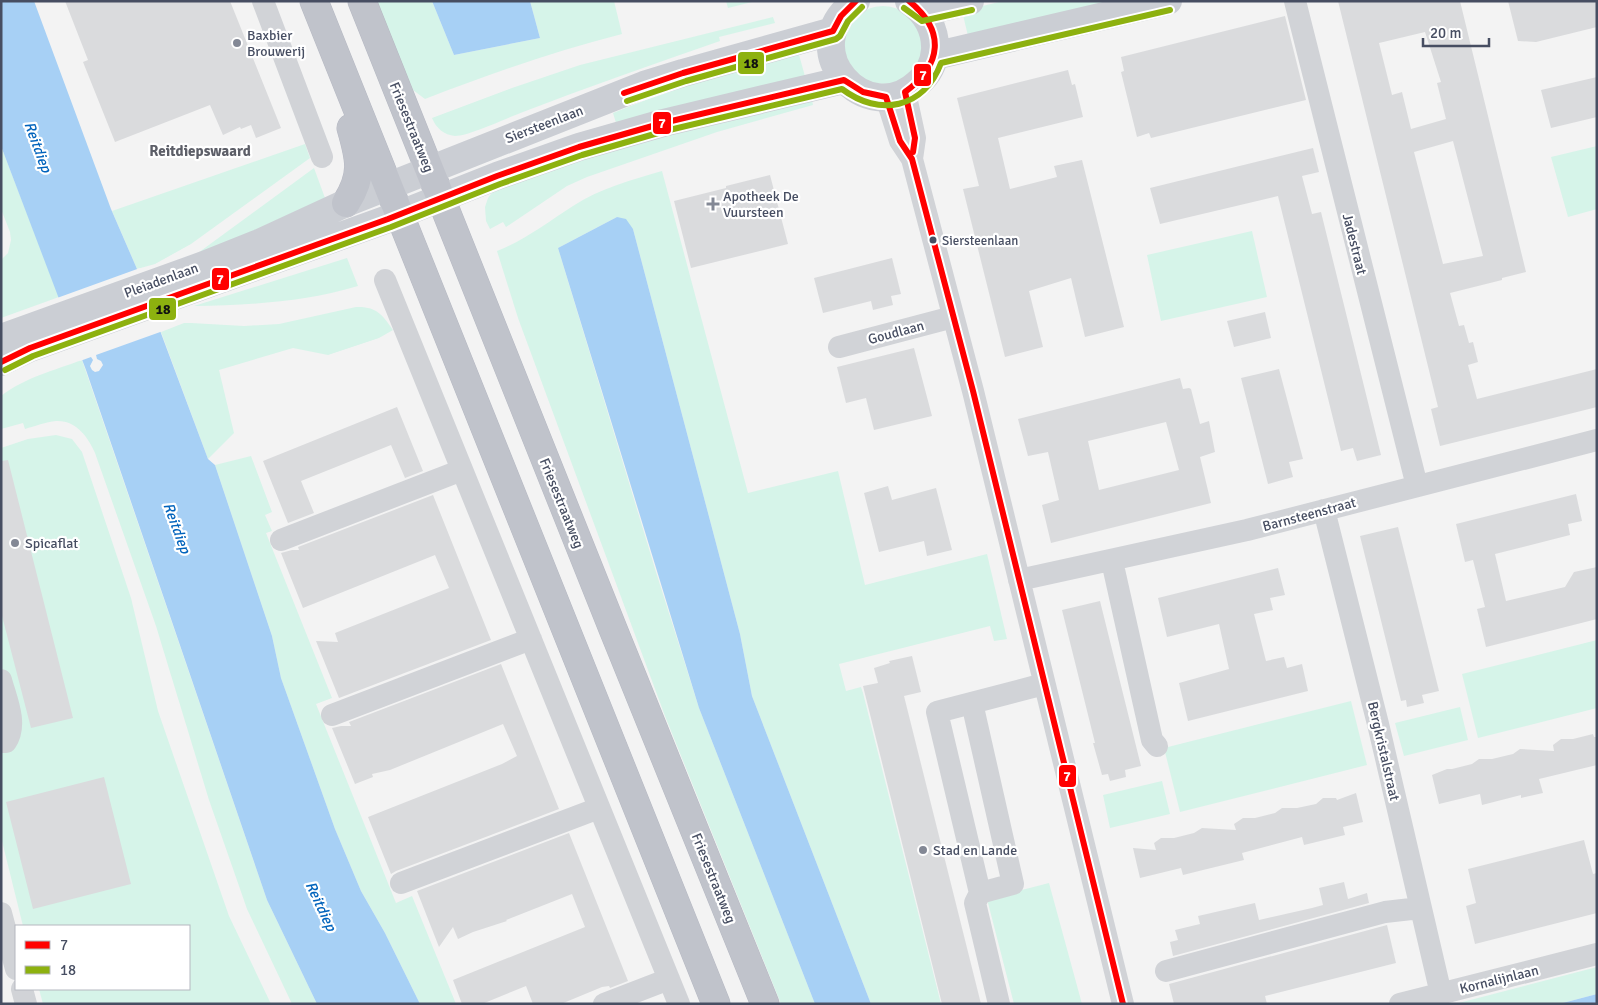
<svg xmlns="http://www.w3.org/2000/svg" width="1598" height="1005" font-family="Signika,sans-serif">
<rect width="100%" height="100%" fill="#f3f3f3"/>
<path fill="#d6f4e9" d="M376,1H432L454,55L540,38L530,1H614L622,34C555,51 490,74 425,99L413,90Z
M726,1H756L728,8Z
M1003,1H1125L969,40L962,11Z
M844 45a39 39 0 1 1 78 0a39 39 0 1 1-78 0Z
M773,17L775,23L719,37L720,41C654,64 588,87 523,112C507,118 469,136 455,136C444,135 436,128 432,118L512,88L580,65Z
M798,51L806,80L617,126L613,113L666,92Z
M811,96L813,105L717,132L587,177L567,186L506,227L503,222L490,229L486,221L485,207L488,198L494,190L554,167Z
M305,144L310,158L191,244L155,264L137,269L112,211Z
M1,146L59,297L1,318V260L8,253L11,240L10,232L1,209Z
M1597,146V209L1568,217L1551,157Z
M314,168L325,198L187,261Z
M662,171L748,493L838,471L865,585L987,554L1007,639L994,641L990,626L839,664L846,691L861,687L863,693L941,1004H871L752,696L740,634L633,229L617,217L558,248L656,572L699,708L815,1004H781L665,716L518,318L497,251C525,240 548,222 573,206C600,188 632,180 662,171Z
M1252,231L1267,297L1161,321L1147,255Z
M347,258L358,286C305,302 250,305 194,306Z
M356,307C376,306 383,315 393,330L379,338L328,355L293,348L219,370L234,433L208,459L161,332L184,323H191L244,326L279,324Z
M82,360L267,900L317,1004H292L247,909L209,800L156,626L95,453C88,437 76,420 56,421C46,422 35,426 25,429L23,423L1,429V396C24,378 55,370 82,360Z
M56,435L72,439L82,452L131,598L158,711L229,916L271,1004H43L39,989H189V926H23L1,837V448L28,439Z
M251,456L272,512L265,515L272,531L266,533L332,698L316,704L396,903L412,896L456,1004H420L385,933L361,891L335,829L281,678L272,636L215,465Z
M1597,640V708L1478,738L1462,674Z
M1351,701L1367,765L1180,812L1164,748Z
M1460,707L1468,740L1404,756L1395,723Z
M1162,781L1170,814L1110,828L1103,795Z
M1049,883L1082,1004H1014L987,899Z
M1597,967V994L1559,1004H1455Z"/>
<path fill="#a7d0f5" d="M1,1H34L111,209L137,269L208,459L215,465L272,636L281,678L335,829L361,891L385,933L420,1004H317L267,900L86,370L1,146Z
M432,1H530L540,38L454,55Z
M617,217L626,219L633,229L740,634L752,696L871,1004H815L699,708L558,248Z
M1597,994V1004H1559Z"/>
<path fill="#f3f3f3" d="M140,268L163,331L96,355L97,359L101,361L103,365L99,371L95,372L92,370L90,366L93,360L91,357L80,361L57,298Z"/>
<path fill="#dadbdd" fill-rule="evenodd" d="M65,1H230L281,128L256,138L251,125L241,129L240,127L223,135L210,105L115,142L83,62L88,60Z
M1338,1H1460L1526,272L1502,278V280L1450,293L1459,326L1464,325L1469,343L1473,342L1478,362L1468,365L1477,399L1597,369V407L1440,446L1431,409L1438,407ZM1425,32L1441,82L1437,83L1446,119L1411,129L1402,92L1392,95L1379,43ZM1453,141L1483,256L1443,264L1414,152Z
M1508,1H1597V27L1536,42L1518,41Z
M1285,16L1306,100L1151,138L1149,133L1137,137L1121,72L1124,71L1121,57Z
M1068,70L1072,85L1075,84L1083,117L998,138L1010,189L1057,177L1054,166L1082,160L1124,327L1085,337L1071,278L1029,291L1043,347L1005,357L963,189L979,186L957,98Z
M1597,77V117L1551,128L1541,90Z
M1313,148L1319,172L1302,176L1312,214L1321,212L1381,455L1357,461L1353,448L1341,451L1278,196L1160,224L1150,188Z
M770,175L788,244L691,268L674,201L726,188V186Z
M892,258L901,294L891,296L893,305L873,310L871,301L823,313L814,278Z
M1265,312L1271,338L1234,347L1227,321Z
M914,348L932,416L874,430L866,398L846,403L837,367Z
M1279,369L1303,459L1289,462L1293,477L1268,484L1241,378Z
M1180,378L1183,389L1189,388L1191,389L1200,424L1209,421L1215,452L1200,457L1211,503L1051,543L1042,505L1059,500L1048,452L1028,456L1018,419ZM1166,422L1179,470L1099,490L1088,441Z
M397,407L423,471L405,478L391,445L301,481L314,513L288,523L263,461Z
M8,460L73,718L31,728L1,612V461Z
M888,486L892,500L936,488L952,550L927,556L924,541L879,552L864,493Z
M1576,494L1582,521L1568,524L1570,535L1495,554L1506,601L1565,587L1574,572L1597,567V619L1486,647L1477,609L1485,607L1473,560L1465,562L1456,524Z
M433,495L491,640L339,698L316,641L338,642L335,633L449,588L435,555L303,608L281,553L292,550H299L298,547Z
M1398,527L1439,691L1422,695L1424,703L1407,707L1406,700L1401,701L1360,536Z
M1278,568L1285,595L1270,598L1273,610L1254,614L1266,661L1284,657L1287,668L1302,664L1308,691L1188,721L1179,683L1229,669L1219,624L1167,637L1158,598Z
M1100,601L1141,766L1125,770L1126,777L1110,781L1108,774L1102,775L1093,743H1095L1062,610Z
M912,656L921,692L904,696L981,1004H942L863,686L878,683L874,668L890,663L889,661Z
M501,664L559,809L396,871L391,874L368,817L502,764L517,756L503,724L390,770L372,774L373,777L355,784L332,728L341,726H351L349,722Z
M1593,734L1594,737H1597V765L1539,779L1543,793L1521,798V795L1482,805L1480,794L1439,804L1432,775L1447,769H1452L1472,764L1479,759H1492L1513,754L1520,749L1554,751L1553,745L1561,739H1573Z
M104,777L131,884L33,909L6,802Z
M1356,793L1363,822L1343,827L1345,835L1304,845L1302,837L1242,853L1244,860L1203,870L1183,875L1181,868L1140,878L1133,848L1156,850L1154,843L1161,838H1174L1194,833L1202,828L1236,830L1234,824L1243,818H1255L1275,813L1282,808H1297L1316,804L1323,798H1336L1337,800Z
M569,833L628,981L610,988L609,986L602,987L561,1004H533L526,986L482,1004H462L453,980L585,927L572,894L506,920L507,921L473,932L458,939L453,927L439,947L417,891Z
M1584,840L1593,874L1597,873V913L1475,944L1466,906L1476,903L1468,869Z
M1344,882L1348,899L1367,893L1369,903L1173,956L1170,942L1178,940L1175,930L1200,924L1198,916L1255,903L1259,920L1312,908L1323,905L1319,888Z
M1387,925L1396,963L1265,996L1267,1004H1174L1169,984Z"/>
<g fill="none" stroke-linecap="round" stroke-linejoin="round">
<defs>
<path id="highway" d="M314,1L716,1004
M362,1L613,629L765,1004
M346,203C364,175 360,159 351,128"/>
</defs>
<use href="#highway" stroke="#b6b9c3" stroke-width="29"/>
<path stroke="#d1d3d7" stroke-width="22" d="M263,1L322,157
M1295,1L1417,486
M905,92L915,138L912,159
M886,97L900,141L912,159L973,391L1123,1004
M385,280L679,1004
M839,347L953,317
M1324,510L1378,724L1441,994
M281,540L462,470
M1112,561L1152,740L1157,746
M1019,580L1247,530L1597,440
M1,680C6,699 18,724 6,742H1
M972,703L1013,884L980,893
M332,715L531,639
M401,883L599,808
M1,913L16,969
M1166,971L1385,912L1420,908
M22,989L26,1004
M604,1004L669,979
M999,1004L975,903L980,893L937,712L1044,684
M1400,1004L1597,954"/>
<path stroke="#cbced4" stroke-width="28" d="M856,1C791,49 867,131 918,83C928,75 934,63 935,50C936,30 926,12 909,1
M923,12L970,1
M934,56L1168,1
M1,338L204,265L259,243L346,203L644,85L683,73L833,31
M1,362L30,348L388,219L497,176L579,147L663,123L844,80"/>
<use href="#highway" stroke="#c0c3cb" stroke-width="28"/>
<defs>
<path id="bus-1" d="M909,1C946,31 942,65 905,92L915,138L913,152
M624,93L683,73L833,31L841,16L856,1
M1,362L30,348L388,219L497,176L579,147L663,123L844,80L863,92L886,97L900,141L912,159L973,391L1123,1004"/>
<path id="bus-2" d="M904,8L922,21L972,10
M627,101L686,81L836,39L840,36L848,21L862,7
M5,370L33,356L391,227L500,184L582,155L665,131L842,89C879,117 924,109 941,63L1170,10"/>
</defs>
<use href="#bus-1" stroke="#fff" stroke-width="10"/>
<use href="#bus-2" stroke="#fff" stroke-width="10"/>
<use href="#bus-1" stroke="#f00" stroke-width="6"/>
<use href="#bus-2" stroke="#8db10f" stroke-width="6"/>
</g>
<g fill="#838895" stroke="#fff" stroke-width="2">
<circle cx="237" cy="43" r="5"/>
<path d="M710.5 196.5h5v5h5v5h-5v5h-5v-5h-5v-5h5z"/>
<circle cx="15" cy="543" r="5"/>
<circle cx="923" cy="850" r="5"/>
</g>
<circle fill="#474e62" stroke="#fff" stroke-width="2" cx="933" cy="240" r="4.5"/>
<g text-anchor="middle" stroke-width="4.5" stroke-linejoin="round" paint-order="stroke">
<g font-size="13" fill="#474e62" stroke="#fff" text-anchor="start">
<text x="942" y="245">Siersteenlaan</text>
</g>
<g font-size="14" fill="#474e62" stroke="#fff" text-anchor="start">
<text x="247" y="40">Baxbier<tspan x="247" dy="16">Brouwerij</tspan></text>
<text x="723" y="201">Apotheek De<tspan x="723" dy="16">Vuursteen</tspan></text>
<text x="25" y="548">Spicaflat</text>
<text x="933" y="855">Stad en Lande</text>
</g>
<g font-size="14" fill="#474e62" stroke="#fff">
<text transform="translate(544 124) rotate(-21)" y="5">Siersteenlaan</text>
<text transform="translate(412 127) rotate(68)" y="5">Friesestraatweg</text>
<text transform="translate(1355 244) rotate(76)" y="5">Jadestraat</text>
<text transform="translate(161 280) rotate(-20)" y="5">Pleiadenlaan</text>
<text transform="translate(896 332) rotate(-15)" y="5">Goudlaan</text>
<text transform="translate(562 503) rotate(68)" y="5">Friesestraatweg</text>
<text transform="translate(1309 514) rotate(-15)" y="5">Barnsteenstraat</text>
<text transform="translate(1384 751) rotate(77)" y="5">Bergkristalstraat</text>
<text transform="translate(714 878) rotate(68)" y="5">Friesestraatweg</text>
<text transform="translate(1499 979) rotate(-14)" y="5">Kornalijnlaan</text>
</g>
<g font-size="15" font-style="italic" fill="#0063bc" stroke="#fff">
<text transform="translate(38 147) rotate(70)" y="5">Reitdiep</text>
<text transform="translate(177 528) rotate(70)" y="5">Reitdiep</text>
<text transform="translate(321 906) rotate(65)" y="5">Reitdiep</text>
</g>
<g font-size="15" font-weight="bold" fill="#5d5f68" stroke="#fff">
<text x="200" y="156">Reitdiepswaard</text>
</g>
</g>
<g stroke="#fff" stroke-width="2">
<rect x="737" y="51" width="28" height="24" rx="5" fill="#8db10f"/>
<rect x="913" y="63" width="19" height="24" rx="5" fill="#f00"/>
<rect x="652" y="111" width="20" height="24" rx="5" fill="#f00"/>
<rect x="211" y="267" width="19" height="24" rx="5" fill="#f00"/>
<rect x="148" y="297" width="29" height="24" rx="5" fill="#8db10f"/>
<rect x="1058" y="764" width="19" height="24" rx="5" fill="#f00"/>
</g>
<g font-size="14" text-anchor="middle" font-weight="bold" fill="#fff">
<text x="923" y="80">7</text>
<text x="662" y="128">7</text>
<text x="220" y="284">7</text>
<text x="1067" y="781">7</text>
</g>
<g font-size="14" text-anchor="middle" font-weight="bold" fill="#111">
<text x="751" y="68">18</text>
<text x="163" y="314">18</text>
</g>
<rect width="1598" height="1005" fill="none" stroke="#474e62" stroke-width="5"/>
<rect x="15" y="925" width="175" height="65" fill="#ffffff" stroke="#b5b8c0"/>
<rect x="25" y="941" width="25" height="8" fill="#ff0000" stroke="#b5b8c0"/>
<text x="60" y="950" font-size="15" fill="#474e62">7</text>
<rect x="25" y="966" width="25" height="8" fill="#8db10f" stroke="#b5b8c0"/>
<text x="60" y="975" font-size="15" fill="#474e62">18</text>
<path d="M1423 38v8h66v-8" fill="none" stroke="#474e62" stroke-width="2.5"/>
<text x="1430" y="38" font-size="15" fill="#474e62" stroke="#ffffff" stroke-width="4" paint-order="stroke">20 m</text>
</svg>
